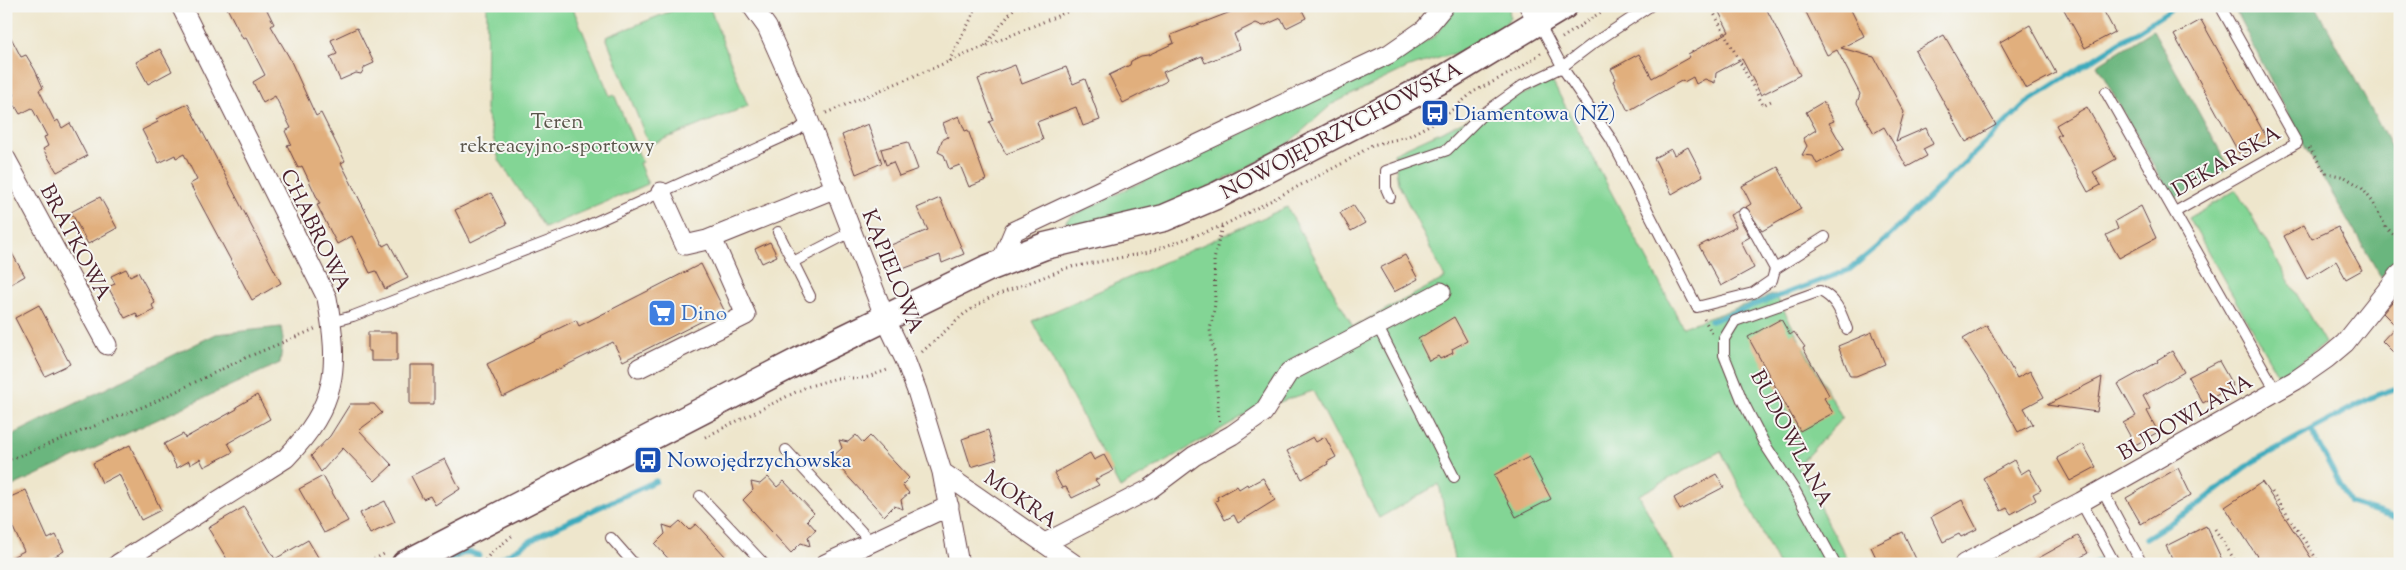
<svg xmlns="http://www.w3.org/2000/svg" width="2406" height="570" font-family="'Sorts Mill Goudy',serif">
<rect width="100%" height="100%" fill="#f6f6f2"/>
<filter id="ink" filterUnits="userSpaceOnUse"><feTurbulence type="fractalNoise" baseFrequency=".02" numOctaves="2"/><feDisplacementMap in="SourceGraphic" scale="10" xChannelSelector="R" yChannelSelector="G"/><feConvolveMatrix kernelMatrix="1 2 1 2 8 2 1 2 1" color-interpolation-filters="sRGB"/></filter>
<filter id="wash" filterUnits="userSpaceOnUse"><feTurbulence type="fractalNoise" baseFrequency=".0096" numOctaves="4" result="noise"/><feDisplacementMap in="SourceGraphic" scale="20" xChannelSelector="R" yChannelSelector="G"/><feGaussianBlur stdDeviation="1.12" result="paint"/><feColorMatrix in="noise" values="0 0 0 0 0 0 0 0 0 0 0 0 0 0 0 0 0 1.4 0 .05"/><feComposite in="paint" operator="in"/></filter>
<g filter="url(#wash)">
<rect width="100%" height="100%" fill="#eee6cc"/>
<path fill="#83d595" stroke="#667a60" d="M487,6H572L610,96L614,94L642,162L639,163L648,184L545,228L499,160L486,110Z
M684,6H709L748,106L649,145L606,37Z
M1457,6H1509L1510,18L1501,29L1459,52L1409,67L1332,104L1281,150L1198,193L1147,213L1067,231L1066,221L1072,216L1409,51L1435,36Z
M1552,81L1683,327L1775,294L1842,418L1798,466L1850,564H1778L1721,451L1639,495L1675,564H1455L1439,484L1379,518L1313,391L1252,411L1120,488L1032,321L1287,207L1353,327L1445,278L1398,183L1394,153Z
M2236,190L2325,343L2280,379L2189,218Z"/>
<path fill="#6ab67e" stroke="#5a6a54" d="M2233,6H2316L2400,164V256L2381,277L2306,149Z
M2153,30L2229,167L2173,200L2097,65Z
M281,327L283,339L280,363L6,489V438L216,334Z"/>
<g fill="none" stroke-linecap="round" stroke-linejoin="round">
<path stroke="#3eabbd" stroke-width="5.5" d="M1711,321L1849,270L1885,240L2026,103L2176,6
M2311,430L2350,503L2400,519
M2146,538L2194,508L2254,461L2374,396L2400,387
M495,562L544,533L656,481
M438,564L467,552L479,555
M2093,564L2099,561"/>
</g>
<g id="blocks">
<path fill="#e1af7d" d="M226,6H265L274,24L271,26L289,57L316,116L321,113L345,161L341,163L383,246L389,243L408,278L385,289L376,271L370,273L352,236L337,244L317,205L320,204L302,166L298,168L287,145L291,144L285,131L291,128L275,96L263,103L253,82L265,75L246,38L243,39Z
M1246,6H1306L1301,8L1306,18L1286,28L1281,18L1263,26L1256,23L1234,34L1240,49L1205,63L1202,56L1163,72L1167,80L1165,82L1123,103L1109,75L1130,65L1131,61L1141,56L1148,55L1174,43L1171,35Z
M1716,6H1765L1800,75L1761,95L1742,59L1716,73L1715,83L1705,79L1696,84L1693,77L1684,82L1683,80L1628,111L1613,81L1616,79L1611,69L1639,54L1652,78L1690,57L1688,54L1729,32Z
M1803,6H1849L1864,36L1841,48L1874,57L1904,112L1896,141L1926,128L1933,144L1923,149L1927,156L1907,167L1884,127L1874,133L1857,103L1860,94L1837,50L1827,55Z
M2062,6H2101L2115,32L2085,48Z
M2201,20L2268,140L2240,155L2174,35Z
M2030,25L2056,73L2026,89L2000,42Z
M6,28L21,57L26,55L35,70L43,88L39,90L55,122L58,120L62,128L70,123L87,156L57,172L43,149L48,146L44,137L47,136L32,108L20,114L10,97L14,95L6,84Z
M357,28L374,63L365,67L361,74L356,73L340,80L330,57L337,54L331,40Z
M1944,35L1996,125L1966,142L1915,51Z
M160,49L172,71L148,84L136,62Z
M1015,65L1022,84L1066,67L1073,84L1085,79L1100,120L1083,126L1076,107L1037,122L1043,140L1006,154L989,122L993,120L992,116L978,79Z
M1823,102L1834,121L1829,123L1844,149L1817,164L1813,156L1802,155L1807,146L1803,138L1816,130L1806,112Z
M188,104L281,283L252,300L190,184L197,180L184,154L176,158L175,155L159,163L142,130L158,122L156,119Z
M2087,107L2116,159L2093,172L2101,185L2088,192L2057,136L2061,134L2056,125Z
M959,116L965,131L968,130L986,180L969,187L960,165L949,169L944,155L938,152L942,140L948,137L943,123Z
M868,124L882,163L856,174L842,135Z
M908,142L918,169L899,176L893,162L886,165L881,149Z
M1688,147L1703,176L1672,194L1654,158L1671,149L1674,155Z
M1778,167L1801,209L1762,231L1746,207L1751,204L1742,186Z
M491,193L507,224L471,242L455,210Z
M100,197L117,228L88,244L71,212Z
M940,198L964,254L942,263L940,255L900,270L891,245L928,230L917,208Z
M1353,205L1365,223L1351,231L1340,213Z
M2141,206L2156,238L2119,258L2106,235L2118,229L2115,221Z
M1738,211V216L1750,237L1741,242L1754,268L1721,286L1699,246L1736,227L1730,215Z
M2304,225L2312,239L2338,227L2362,270L2346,279L2336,261L2307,279L2284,236Z
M770,242L777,256L762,263L755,249Z
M6,243L25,276L6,287Z
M1405,255L1418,279L1394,292L1380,268Z
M701,264L724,310L623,361L613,342L503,397L487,364L576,320L579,326Z
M126,269L130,276L138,272L155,303L152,305L154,310L138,318L136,313L125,318L108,287L115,284L111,276Z
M2400,292V359L2382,341L2396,326L2383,313Z
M39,305L70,364L45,376L15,318Z
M1454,317L1467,341L1452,349L1453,353L1440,359L1438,356L1429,361L1418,339Z
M1781,319L1790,335L1794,332L1805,347L1803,348L1829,395L1824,398L1833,413L1800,431L1748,337Z
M1987,325L2017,378L2030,371L2044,397L2024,408L2033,424L2018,432L1995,389L1963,339Z
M368,332H397V361H371V351H368Z
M1872,332L1885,364L1856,376H1850L1838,346Z
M2172,351L2184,372L2143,396L2150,409L2147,411L2158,432L2135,445L2123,423L2136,416L2118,384L2158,362L2157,360Z
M2219,361L2233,386L2203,403L2188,377Z
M410,365H434V404H410Z
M2102,377L2097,412L2047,405Z
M257,395L270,419L228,443L233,452L204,467L200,459L190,465L189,461L177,468L164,444L183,434L185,438L237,409L236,407Z
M350,404H374L382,413L359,430L392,465L375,481L343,448L321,472L311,456L330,436Z
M988,430L997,459L971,467L962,439Z
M856,435L863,443L870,436L909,478L902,485L909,493L901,500L903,509L894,506L884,516L831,458L842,448L839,440L848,442Z
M1313,437L1316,442L1325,437L1336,457L1327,462L1328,464L1302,479L1287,451Z
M2083,444L2096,467L2070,481L2057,458Z
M130,445L161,510L141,520L119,474L102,483L93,463Z
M1090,453L1094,460L1104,455L1113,471L1095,480L1099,485L1072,498L1066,487L1062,488L1054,473Z
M1529,457L1551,499L1516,517L1494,475Z
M445,459L460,489L435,505L430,496L423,499L411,476Z
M2014,460L2021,474L2029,469L2041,490L2033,494L2036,500L2011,514L2007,508L2001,511L1983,478Z
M2178,468L2191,495L2141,524L2126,498Z
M1716,474L1724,487L1680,510L1674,498Z
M323,476L348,521L324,533L299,489Z
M768,477L777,487L784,481L814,513L807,520L816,530L808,537L810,546L801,543L791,553L743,500L753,490L751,482L760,484Z
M1263,478L1275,500L1238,523L1234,515L1225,520L1215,501L1218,500L1217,497L1237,486L1239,489L1247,484L1248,486Z
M2262,482L2288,522L2315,564H2262L2225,507Z
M26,490L48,539L56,535L64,551L50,559L53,564H6V560L24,551L6,513V499Z
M1962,500L1977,529L1961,537L1959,534L1943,542L1931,517Z
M385,501L395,522L370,534L360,513Z
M244,507L275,559L308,540L322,564H230L208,528Z
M680,521L689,530L696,524L726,557L718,564H673L655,544L665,534L663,525L672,528Z
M2206,526L2224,564H2175L2166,546Z
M1903,532L1916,559L1906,564H1879L1871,547Z
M2078,536L2088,553L2069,564H2028Z"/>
</g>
</g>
<g filter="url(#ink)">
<use href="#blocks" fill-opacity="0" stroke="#633d43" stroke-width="1"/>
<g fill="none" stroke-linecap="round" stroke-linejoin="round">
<defs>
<path id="lane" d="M1539,23L1564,70L1611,139L1697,307L1753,293L1772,280L1775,269L1825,237
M2106,92L2276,391
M1390,197L1386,188V171L1447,150L1483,114L1522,86L1562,67L1591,45L1650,6
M2175,212L2297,143L2223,11
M1744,213L1775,269
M778,232L810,296
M793,262L853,231
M331,322L353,316L578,230L798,130L809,121
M1377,325L1454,477
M786,450L871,542
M2102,490L2142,564
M700,496L764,564
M2081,502L2115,564
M611,538L634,564
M1835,564L1794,489L1764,443L1742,400L1724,355V339L1735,321L1820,291C1837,299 1841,313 1847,329"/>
<path id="street" d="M752,6L767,27L809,121L885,318L906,362L917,391L942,472L959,564
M1529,6L1539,23
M6,159L107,345
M661,192L685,245L707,240L836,188
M1001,262L1014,231L1389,54L1425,29L1444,6
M639,368L746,315L712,238
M942,472L1074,564
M1045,543L1150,489L1194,456L1232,435L1263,413L1289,372L1441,292
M118,564L286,458C337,405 340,369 327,298L181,6
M825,564L949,506
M1964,564L2081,502L2296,380L2326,359L2345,343L2400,274"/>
<path id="secondary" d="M405,564L816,352L986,269L1045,246L1164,218L1218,195L1445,78L1564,6"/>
</defs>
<use href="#lane" stroke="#633d43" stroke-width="12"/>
<use href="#street" stroke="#633d43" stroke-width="21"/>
<use href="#secondary" stroke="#633d43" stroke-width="29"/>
<path stroke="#633d43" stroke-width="3" stroke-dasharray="1 4" stroke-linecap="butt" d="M401,6L402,9L405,6
M1012,6L1069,10
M1710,6L1763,105L1773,100
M1562,38L1610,6
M985,46L1015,7
M949,61L972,17L975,6
M826,113L1081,6
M2309,148L2326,173L2345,177L2361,187L2372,201L2386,227L2400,241
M1704,319L1712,333
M922,352L964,314L989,298L1067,268L1149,252L1222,226L1347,161L1372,145L1407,137L1444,117L1473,92L1520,68L1541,53
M1219,421L1215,358L1210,330L1215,304L1214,260L1222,226
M705,437L806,387L837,378H865L890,369
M6,461L150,404L245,358L315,329
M2272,492L2320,564
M2215,529L2237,564
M365,564L386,553
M482,564L490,554L513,535"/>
<use href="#lane" stroke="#fff" stroke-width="10"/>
<use href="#street" stroke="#fff" stroke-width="19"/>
<use href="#secondary" stroke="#fff" stroke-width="26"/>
</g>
</g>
<defs>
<symbol id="bus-square" viewBox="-11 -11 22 22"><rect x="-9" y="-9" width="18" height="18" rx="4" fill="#1a4fb4" stroke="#f6f6f2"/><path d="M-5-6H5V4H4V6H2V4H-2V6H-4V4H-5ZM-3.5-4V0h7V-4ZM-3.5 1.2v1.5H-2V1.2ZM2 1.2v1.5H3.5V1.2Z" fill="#fff"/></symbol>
<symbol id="supermarket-square" viewBox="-11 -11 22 22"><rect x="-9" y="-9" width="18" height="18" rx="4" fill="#3f7fe0" stroke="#f6f6f2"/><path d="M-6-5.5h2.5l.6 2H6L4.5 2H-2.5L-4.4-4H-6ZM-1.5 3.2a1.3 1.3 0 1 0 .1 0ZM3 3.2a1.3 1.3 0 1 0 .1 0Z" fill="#fff"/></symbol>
</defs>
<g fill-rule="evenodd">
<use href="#bus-square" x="1419" y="97" width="32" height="32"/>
<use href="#supermarket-square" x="646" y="297" width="32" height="32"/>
<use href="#bus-square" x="632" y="444" width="32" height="32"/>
</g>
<g text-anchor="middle" stroke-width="4" stroke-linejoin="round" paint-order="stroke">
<g font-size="21" fill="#164399" stroke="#f6f6f2" text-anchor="start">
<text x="1454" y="120">Diamentowa (NŻ)</text>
<text x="667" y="467">Nowojędrzychowska</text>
</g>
<g font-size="21" fill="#5b564b" stroke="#f6f6f2">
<text x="557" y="128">Teren<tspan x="557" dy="24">rekreacyjno-sportowy</tspan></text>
</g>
<g font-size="21" fill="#4a1f2b" stroke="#f6f6f2">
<text transform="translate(1341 130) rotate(-28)" y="7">NOWOJĘDRZYCHOWSKA</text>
<text transform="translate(2226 161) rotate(-30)" y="7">DEKARSKA</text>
<text transform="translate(316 230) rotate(64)" y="7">CHABROWA</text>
<text transform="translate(76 242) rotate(62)" y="7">BRATKOWA</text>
<text transform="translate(893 271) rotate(68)" y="7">KĄPIELOWA</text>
<text transform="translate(2185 417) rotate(-30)" y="7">BUDOWLANA</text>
<text transform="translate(1792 438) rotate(62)" y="7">BUDOWLANA</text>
<text transform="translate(1021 499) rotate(35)" y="7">MOKRA</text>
</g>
<g font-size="21" fill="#366cbe" stroke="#f6f6f2" text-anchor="start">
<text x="681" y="320">Dino</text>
</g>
</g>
<rect width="2406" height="570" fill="none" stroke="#f6f6f2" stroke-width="25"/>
</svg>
